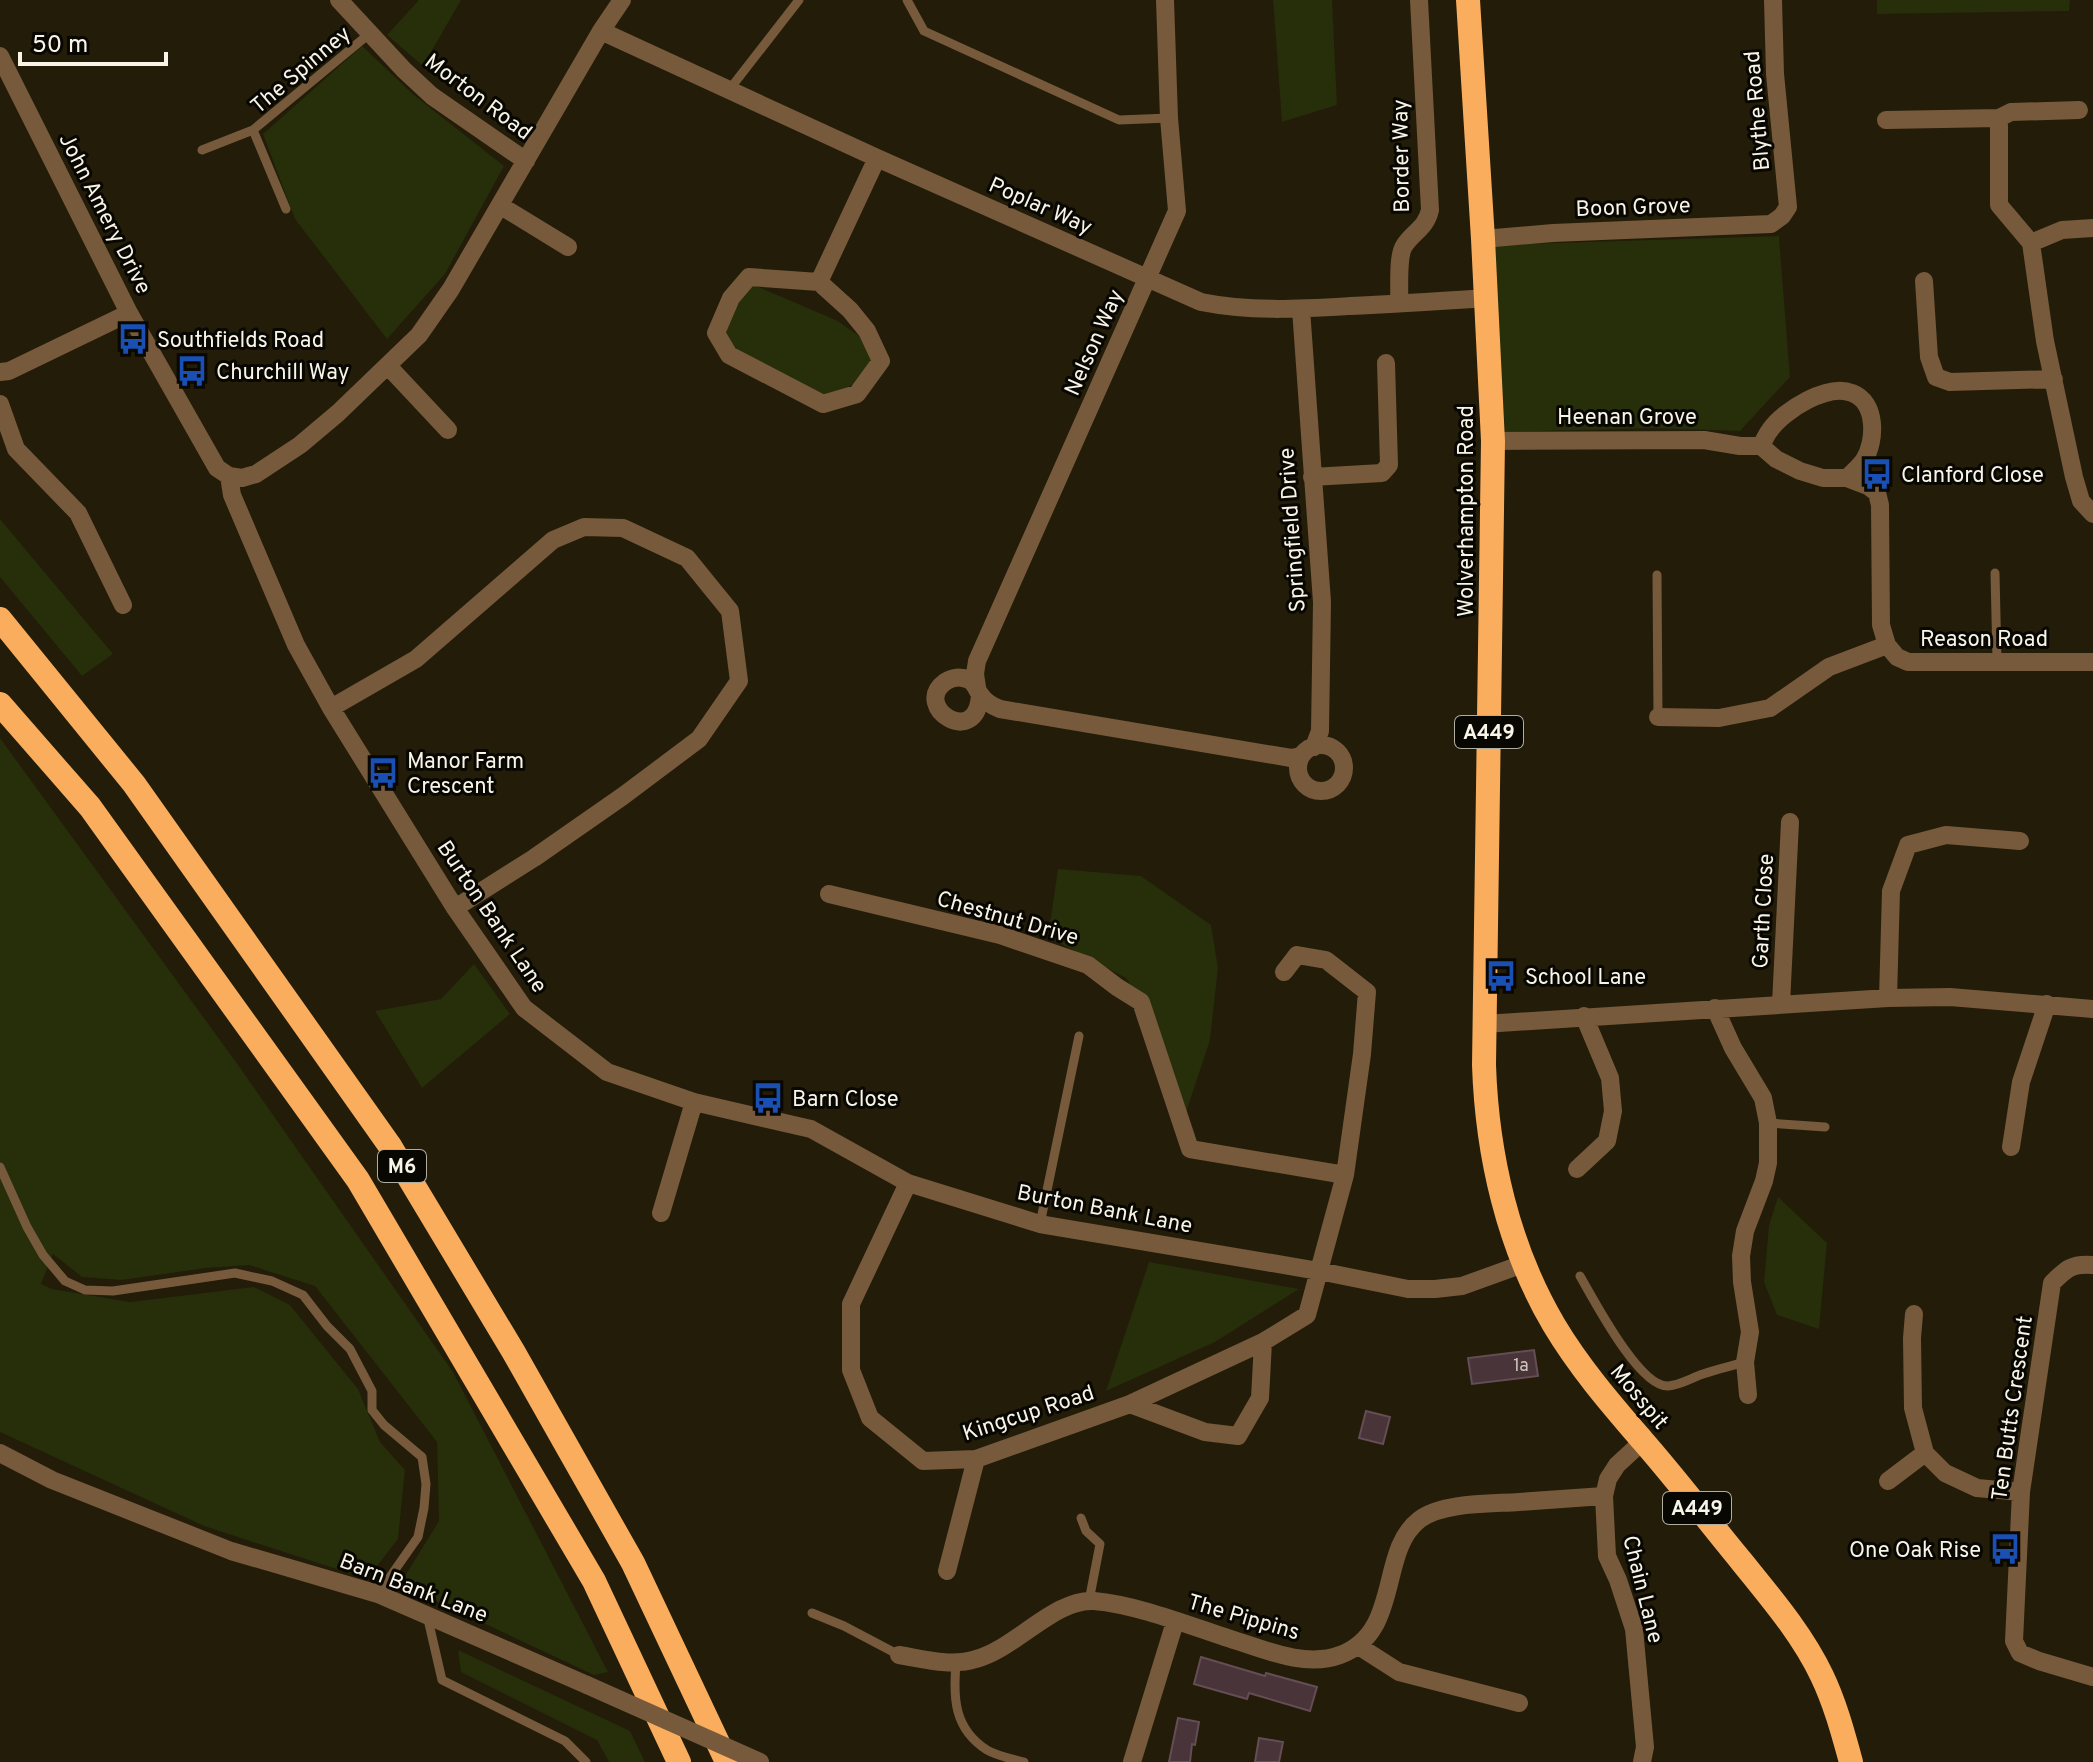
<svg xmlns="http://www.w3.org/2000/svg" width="2093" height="1762" font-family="Overpass,sans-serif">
<rect width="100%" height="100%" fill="#221c09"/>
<path fill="#262e0a" d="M419,0H461L423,66L387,35Z
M1273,0H1332L1337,105L1282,122Z
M1877,0H2070L2069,11L1877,14Z
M362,46L414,95L504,166L445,274L387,339L295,219L263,134Z
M1779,236L1790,377L1740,431L1653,428L1505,432L1492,245Z
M754,285L838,321L866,341L874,359L854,384L827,397L729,355L724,329L736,304Z
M0,519L113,654L82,676L0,577Z
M0,738L236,1062L453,1372L608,1672L594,1675L400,1584L439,1521L437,1442L315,1286L249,1265L206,1268L122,1280L82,1277L53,1254L41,1284L52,1289L130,1302L254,1287L290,1305L358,1389L380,1442L405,1470L398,1539L367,1579L204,1526L0,1432Z
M1058,869L1141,876L1211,925L1218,968L1210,1040L1185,1115L1141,1002L1126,978L1048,937Z
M474,964L510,1014L422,1088L375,1011L441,999Z
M1778,1197L1827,1243L1819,1329L1777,1315L1764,1282L1769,1225Z
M1149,1262L1299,1289L1215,1342L1106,1391Z
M458,1650L630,1731L645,1762H609L597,1740L461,1672Z"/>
<path fill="#49343a" stroke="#644d54" stroke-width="2" d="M1534,1350L1538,1376L1472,1384L1468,1358Z
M1366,1411L1390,1417L1383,1444L1359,1438Z
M1201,1657L1265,1676L1266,1673L1317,1687L1310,1711L1249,1693L1247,1699L1194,1684Z
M1178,1718L1199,1722L1195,1745L1192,1744L1190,1762H1169Z
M1259,1738L1283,1742L1279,1762H1255Z"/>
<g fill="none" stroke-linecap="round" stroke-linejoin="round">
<path stroke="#77593b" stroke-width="9" d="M907,0L924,31L1119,120L1169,118
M729,90L799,0
M253,130L369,34
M202,150L253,130L286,209
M1995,573L1997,661
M1657,575L1658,717
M1768,1123L1825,1127
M0,1167L27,1227L43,1255L65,1281L85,1290L113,1291L235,1273L272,1281L303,1295L327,1326L350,1349L372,1391V1410L384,1425L422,1457L426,1484L424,1508L418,1537L378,1594
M1040,1224L1079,1036
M1580,1276C1594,1300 1639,1387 1668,1386C1681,1385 1691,1378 1703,1374C1717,1369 1731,1366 1745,1362
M1081,1518L1086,1531L1100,1544L1089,1601
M812,1613L844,1626L899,1655
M427,1615L442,1680L565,1741L586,1762
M956,1664C953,1698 954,1729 987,1750C997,1756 1013,1759 1024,1762"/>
<path stroke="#77593b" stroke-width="18" d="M339,0L404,70L432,96L526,161
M601,31L877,158L1201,302C1251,312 1299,309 1350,306C1395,304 1441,301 1487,298
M0,56L129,313L217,468L229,476L242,478L256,474L300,445L338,413L419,335L451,289L601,31L622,0
M1999,118V205L2031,243
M1886,120L1999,118L2011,112L2079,110
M501,206L568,247
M2093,228L2062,230L2031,243L2045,341L2074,477L2081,501L2093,514
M1483,239L1553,233L1771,224L1782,216L1788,207L1775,74L1773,0
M1924,281L1929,357L1936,377L1950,382L2054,379
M819,282L850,310L867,331L881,361L857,394L823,404L729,355L716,333L731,298L749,277L819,282L877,158
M1399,303C1400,289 1397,257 1404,246C1413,232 1426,228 1430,210L1419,0
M1301,309L1322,602L1320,731L1314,747
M388,366L448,430
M0,372L9,371L129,313
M0,404L16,449L78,513L123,605
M1493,441L1704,440L1740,446H1761L1776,459L1800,471L1823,478H1847L1868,486L1877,493L1880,505L1881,625L1887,645L1897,657L1908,662H2093
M1761,446C1764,441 1766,435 1770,430C1784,410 1828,383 1852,393C1877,402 1876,441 1864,460C1860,466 1853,472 1847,478
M229,476L232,495L296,645L331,708L455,908L524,1008L607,1072L694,1102L811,1129L908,1183L1040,1224L1319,1271L1408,1289H1435L1462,1286L1523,1264
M1312,477L1382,473L1389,465L1386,363
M977,687L975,674L977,661L1177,211L1169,118L1165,0
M980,694C978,750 911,707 945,682C952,677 961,676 969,680C975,683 976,689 980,694C985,702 992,706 1000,709L1291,758L1301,756
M331,708L416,659L553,540L584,527L623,528L687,558L730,611L739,681L699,739L623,796L534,858L455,908
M1658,717L1719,718L1770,708L1829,667L1887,645
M1298 768a23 23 0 1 1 46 0a23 23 0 1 1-46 0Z
M829,894L1000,935L1088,965L1117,987L1141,1002L1190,1149L1345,1175
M1888,998L1891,891L1908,845L1946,835L2020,841
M1781,1004L1790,822
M1715,1008L1733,1048L1763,1098L1768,1123V1163L1764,1181L1745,1231L1741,1256L1742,1282L1750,1332L1745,1362L1748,1395
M1484,1024L1888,998L1950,997L2093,1009
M2011,1147L2021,1082L2047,1004
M1577,1169L1607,1141L1613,1111L1610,1078L1584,1016
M908,1183L851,1304V1370L870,1418L923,1461L976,1459L1130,1404L1263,1342L1307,1315L1345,1175L1362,1054L1367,992L1326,960L1297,955L1284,972
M661,1213L694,1102
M2093,1265C2072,1263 2066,1269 2052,1283L2021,1492L2014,1641L2020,1653L2039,1661L2093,1677
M1914,1314L1912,1338L1913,1408L1925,1453L1945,1473L1977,1488L2021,1492
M1130,1404L1205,1432L1238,1436L1260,1398L1263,1342
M0,1453L52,1480L231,1551L378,1594L587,1685
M1888,1481L1925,1453
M947,1571L976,1459
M1360,1647L1399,1672L1519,1703
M899,1655C924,1659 951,1667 976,1659C1015,1649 1055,1598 1094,1601C1140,1605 1195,1628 1240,1642C1270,1652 1308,1667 1340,1655C1402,1632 1378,1552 1419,1520C1442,1502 1491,1504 1519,1502C1547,1500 1575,1498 1604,1496
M1132,1762L1175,1622
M1642,1762L1645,1747L1634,1629L1618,1580L1607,1556L1604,1496L1608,1479L1617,1465L1643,1441"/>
<path stroke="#f9ad5d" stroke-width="24" d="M1468,0L1483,239L1493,441L1484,1065C1487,1155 1508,1247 1554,1325C1579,1367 1611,1404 1642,1440C1677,1480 1709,1522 1742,1562C1771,1598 1802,1634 1822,1676C1835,1703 1843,1733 1851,1762
M0,619L134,784L390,1146L513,1351L633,1563L727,1762
M0,704L90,807L358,1180L594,1581L679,1762"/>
<path stroke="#77593b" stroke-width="18" d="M587,1685L760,1762"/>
</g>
<defs>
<symbol id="bus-bare" viewBox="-9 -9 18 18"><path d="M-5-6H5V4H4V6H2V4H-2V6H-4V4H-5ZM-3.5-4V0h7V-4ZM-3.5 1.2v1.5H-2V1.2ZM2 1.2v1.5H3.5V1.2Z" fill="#1a4fb4" stroke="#090702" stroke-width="2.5" paint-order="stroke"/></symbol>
</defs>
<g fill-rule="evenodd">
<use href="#bus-bare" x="111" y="317" width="44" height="44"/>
<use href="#bus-bare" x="170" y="349" width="44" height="44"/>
<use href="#bus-bare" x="1855" y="452" width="44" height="44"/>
<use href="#bus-bare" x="361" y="751" width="44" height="44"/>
<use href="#bus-bare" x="1479" y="954" width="44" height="44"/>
<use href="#bus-bare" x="746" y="1076" width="44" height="44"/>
<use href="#bus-bare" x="1983" y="1527" width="44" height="44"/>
</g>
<g text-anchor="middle" stroke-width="6" stroke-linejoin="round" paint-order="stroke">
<g font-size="18" fill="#ccc4bc">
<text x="1521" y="1371">1a</text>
</g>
<g fill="#090702" stroke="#b0ada3" stroke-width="2">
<rect x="1455" y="716" width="68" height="32" rx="6"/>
<rect x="378" y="1150" width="48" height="32" rx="6"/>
<rect x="1663" y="1492" width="68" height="32" rx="6"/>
</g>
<g font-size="20" font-weight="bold" fill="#f8f4e8">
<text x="1489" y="739">A449</text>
<text x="402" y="1173">M6</text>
<text x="1697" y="1515">A449</text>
</g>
<g font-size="22" fill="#f8f4e8" stroke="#090702">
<text transform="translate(300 69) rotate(-40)" y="8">The Spinney</text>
<text transform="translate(479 96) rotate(37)" y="8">Morton Road</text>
<text transform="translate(1756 111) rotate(-95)" y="8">Blythe Road</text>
<text transform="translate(1400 156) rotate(-91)" y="8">Border Way</text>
<text transform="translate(1041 205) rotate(24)" y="8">Poplar Way</text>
<text transform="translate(1633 206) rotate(-2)" y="8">Boon Grove</text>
<text transform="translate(106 213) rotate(63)" y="8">John Amery Drive</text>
<text transform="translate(1093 342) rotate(-66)" y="8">Nelson Way</text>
<text x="1627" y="424">Heenan Grove</text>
<text transform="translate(1465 511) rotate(-90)" y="8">Wolverhampton Road</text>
<text transform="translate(1291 530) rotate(-94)" y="8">Springfield Drive</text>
<text x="1984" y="646">Reason Road</text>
<text transform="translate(1762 911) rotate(-87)" y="8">Garth Close</text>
<text transform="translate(493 916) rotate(56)" y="8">Burton Bank Lane</text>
<text transform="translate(1008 917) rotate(16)" y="8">Chestnut Drive</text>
<text transform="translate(1105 1208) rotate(11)" y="8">Burton Bank Lane</text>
<text transform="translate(1640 1396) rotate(50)" y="8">Mosspit</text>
<text transform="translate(2011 1408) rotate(-82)" y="8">Ten Butts Crescent</text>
<text transform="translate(1028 1412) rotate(-18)" y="8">Kingcup Road</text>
<text transform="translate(414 1587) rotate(21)" y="8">Barn Bank Lane</text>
<text transform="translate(1644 1589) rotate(76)" y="8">Chain Lane</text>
<text transform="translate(1244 1616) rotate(16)" y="8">The Pippins</text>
</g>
<g font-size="22" fill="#f8f4e8" stroke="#090702" text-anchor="start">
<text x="157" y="347">Southfields Road</text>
<text x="216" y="379">Churchill Way</text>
<text x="1901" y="482">Clanford Close</text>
<text x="407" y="768">Manor Farm<tspan x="407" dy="25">Crescent</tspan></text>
<text x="1525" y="984">School Lane</text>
<text x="792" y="1106">Barn Close</text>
<text x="1981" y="1557" text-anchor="end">One Oak Rise</text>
</g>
</g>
<path d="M20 52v12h146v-12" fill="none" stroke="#f8f4e8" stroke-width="4"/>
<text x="32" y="52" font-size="24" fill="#f8f4e8" stroke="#090702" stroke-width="6" paint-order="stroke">50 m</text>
</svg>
